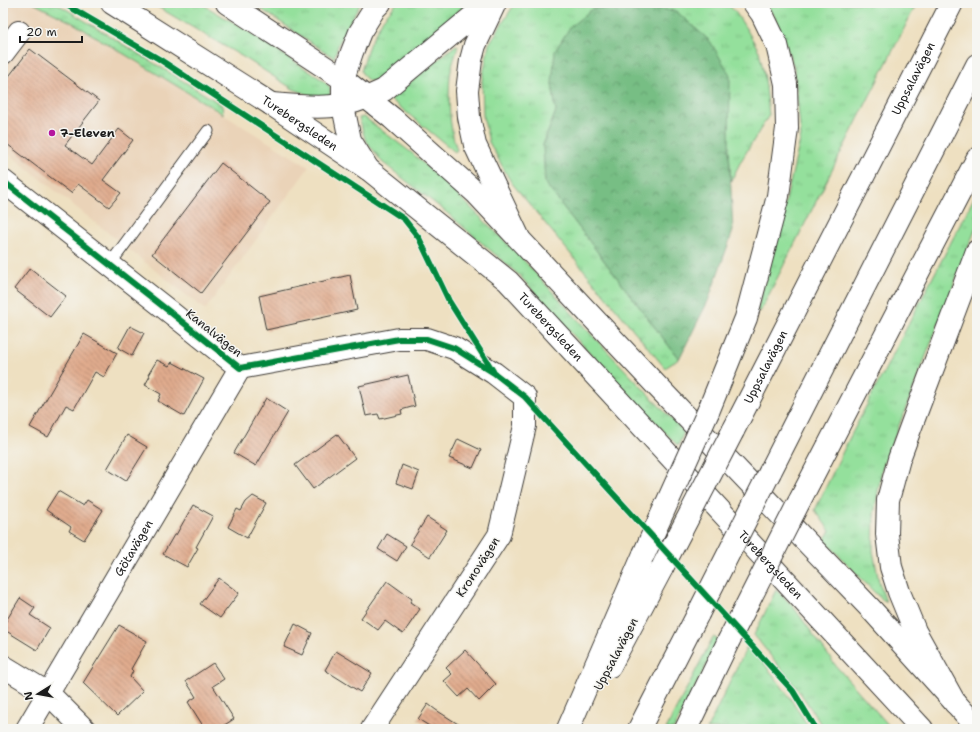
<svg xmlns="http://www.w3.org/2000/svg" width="980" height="732" font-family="'Shantell Sans',sans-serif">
<defs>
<pattern id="grass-tufts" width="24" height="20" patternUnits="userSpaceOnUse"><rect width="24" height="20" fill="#94e09c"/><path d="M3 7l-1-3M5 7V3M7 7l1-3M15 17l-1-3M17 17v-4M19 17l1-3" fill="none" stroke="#7fc086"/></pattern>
<pattern id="forest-crowns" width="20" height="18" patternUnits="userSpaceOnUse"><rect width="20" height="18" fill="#77be84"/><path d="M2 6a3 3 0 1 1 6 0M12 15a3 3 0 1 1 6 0" fill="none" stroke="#619a6b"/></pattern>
<pattern id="building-back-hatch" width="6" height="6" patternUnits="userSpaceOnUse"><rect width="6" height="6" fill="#e0ab8d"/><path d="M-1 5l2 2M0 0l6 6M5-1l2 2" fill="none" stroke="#b58a72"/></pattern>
</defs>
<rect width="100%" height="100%" fill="#f6f6f2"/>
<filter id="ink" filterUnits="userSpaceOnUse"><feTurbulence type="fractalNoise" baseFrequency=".025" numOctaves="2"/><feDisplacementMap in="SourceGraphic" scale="8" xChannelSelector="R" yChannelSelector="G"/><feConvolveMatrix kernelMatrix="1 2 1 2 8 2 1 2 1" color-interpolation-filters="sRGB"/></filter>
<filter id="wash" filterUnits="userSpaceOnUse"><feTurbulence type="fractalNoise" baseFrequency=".012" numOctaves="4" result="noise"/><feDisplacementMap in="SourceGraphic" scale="16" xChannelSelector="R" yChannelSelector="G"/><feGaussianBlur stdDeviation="0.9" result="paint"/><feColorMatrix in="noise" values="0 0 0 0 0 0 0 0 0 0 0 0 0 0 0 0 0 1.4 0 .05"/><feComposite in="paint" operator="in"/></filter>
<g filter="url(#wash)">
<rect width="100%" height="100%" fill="#eee0c1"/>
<path fill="#ead3b8" d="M3,3H33L73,23L309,167L205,310L3,149Z"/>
<path fill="url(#grass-tufts)" stroke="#587e5c" d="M33,3H56L222,105L223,114L73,23Z
M151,3H200L246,30L321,79L330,87V98L312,96L293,89L248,60Z
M252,3H361L346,29L339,43L334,58Z
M397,3H468L379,80C370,83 365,80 361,71L369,45L383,19Z
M518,3H727L736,13L747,30L759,51L765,78L769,115L741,161L731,181L729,150L552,83L556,111L543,145L545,183L679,359L665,368L511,182L489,142L483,116L482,80L489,44L512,8Z
M765,3H917L760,312L757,311L783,213L801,136L794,67L775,18Z
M456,45L458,46C456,55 451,66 450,76C448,100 449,127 457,150L455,152L390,99Z
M364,117L413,154L464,201L518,254L589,332L684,432L678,446L572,334L520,276L446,212L382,162L365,139L359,118Z
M977,192V225L882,469L874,514L873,551L879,582L886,602L877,595L824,540L830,531L815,510L847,443Z
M776,590L792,605L836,666L892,729H824L802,695L754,635Z
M713,637L719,640L674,729H666Z
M747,647L763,662L786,692L810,729H707Z"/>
<path fill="url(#forest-crowns)" stroke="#4a6d50" d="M636,6L676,11L710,41L730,75L729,150L733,231L708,301L679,359L545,183L543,145L556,111L552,83L555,51L570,27L592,9Z"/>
<g id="blocks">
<path fill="url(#building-back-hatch)" d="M30,49L99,101L65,145L92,165L119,129L133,140L103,180L121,193L109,207L78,184L71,193L3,141V84Z
M221,163L270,202L201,293L152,254Z
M30,268L66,296L50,317L14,289Z
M350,275L357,310L266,330L259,296Z
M130,326L144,333L132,356L118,348Z
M84,334L117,353L104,377L95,372L74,409L66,405L48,437L30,427Z
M157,360L169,366L172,362L204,379L184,416L158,401L161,394L145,385L150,376L148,375Z
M408,375L415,406L401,410L402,414L380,419L378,414L366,416L359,386Z
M266,398L288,412L256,466L234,453Z
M337,434L355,458L313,489L295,465Z
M127,435L147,447L126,481L107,469Z
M458,439L481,450L473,468L449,458Z
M402,465L419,472L413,489L396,483Z
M58,491L83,506L87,500L103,510L84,540L69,531L71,527L46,510Z
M253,496L266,503L247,538L228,527L237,509L241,511L246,502Z
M193,505L213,516L196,547L198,548L187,567L163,554L174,535H176Z
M427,517L447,530L430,557L410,544Z
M387,534L406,546L397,561L378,549Z
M219,578L239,593L220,618L200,604Z
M387,581L412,599L410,602L420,609L403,634L385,621L378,630L361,618Z
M20,598L35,608L30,615L50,628L37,650L3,629V626Z
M295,624L312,633L302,655L284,647Z
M119,625L147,641L131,669L133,671L130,677L143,691L117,716L83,683Z
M465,650L496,684L479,701L468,689L459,697L444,681L452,674L446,668Z
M336,651L372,673L360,692L325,670Z
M213,663L224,679L213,686L234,719L218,729H205L188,702L196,697L186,681Z
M428,704L436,710L466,729H434L418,719Z"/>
</g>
</g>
<g filter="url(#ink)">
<use href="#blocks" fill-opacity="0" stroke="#3c3935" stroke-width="1"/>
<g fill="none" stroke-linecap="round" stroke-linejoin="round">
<defs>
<path id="service" d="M110,264L208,131"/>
<g id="minor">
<path d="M3,53L19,32"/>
<path d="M3,181L170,312L240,368L399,339H427L454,348L494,373L525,397V426L499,535L372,729"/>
<path d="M3,666L49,694L84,729"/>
<path id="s1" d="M27,729L240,368"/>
</g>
<g id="secondary">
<path id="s2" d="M112,3L271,104L368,169L508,281L922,729"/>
<path d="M227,3L343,79L392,118L476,193L655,384L870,608L977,727"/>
</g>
<g id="motorway">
<path d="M495,3L475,45L471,60L467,91L469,117L475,145L518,236"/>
<path d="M271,104C316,108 342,111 384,90L489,3"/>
<path d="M368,169L350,140L343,106V79L352,52L360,32L375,8L380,3"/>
<path d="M708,412L746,318L778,196L787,128L786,84L777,45L762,14L754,3"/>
<path id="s3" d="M733,431L952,3"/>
<path d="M770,472L977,65"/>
<path d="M799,502L977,159"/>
<path d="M610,666L662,568"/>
<path d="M955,703L915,631L899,592L891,567L887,534L888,500L899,459L913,421L977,251"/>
<path d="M568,729L644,554"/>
<path d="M639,729L698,614"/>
<path d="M686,729L728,642"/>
</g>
</defs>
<use href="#service" stroke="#3c3935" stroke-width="13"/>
<use href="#minor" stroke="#3c3935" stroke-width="24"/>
<use href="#secondary" stroke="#3c3935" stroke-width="24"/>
<use href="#motorway" stroke="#3c3935" stroke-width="24"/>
<use href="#service" stroke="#fff" stroke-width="11"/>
<use href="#minor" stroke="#fff" stroke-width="22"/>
<use href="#secondary" stroke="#fff" stroke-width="22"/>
<use href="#motorway" stroke="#fff" stroke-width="22"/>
<defs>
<path id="motorway-bridge" d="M644,554L708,412
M662,568L733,431
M698,614L770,472
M728,642L799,502"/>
</defs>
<use href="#motorway-bridge" stroke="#3c3935" stroke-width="24" stroke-linecap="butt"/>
<use href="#motorway-bridge" stroke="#fff" stroke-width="22"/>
<defs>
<path id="cycleway" d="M63,3L159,59L404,219L419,238L449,301L493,371
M3,181L170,312L240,368L399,339H427L454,348L494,373L525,397L793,691L816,729"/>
</defs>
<use href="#cycleway" stroke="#f6f6f2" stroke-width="8"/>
<use href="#cycleway" stroke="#00873e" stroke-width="6"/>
</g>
</g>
<circle fill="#b5179e" stroke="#f6f6f2" stroke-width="1.5" cx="52" cy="133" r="4"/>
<g text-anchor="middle" stroke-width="3" stroke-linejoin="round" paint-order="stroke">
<g font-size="12" fill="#1c1c1c" stroke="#f6f6f2">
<text dy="4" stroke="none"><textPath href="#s3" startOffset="396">Uppsalavägen</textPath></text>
<text dy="4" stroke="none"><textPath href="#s2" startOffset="223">Turebergsleden</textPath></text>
<text dy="4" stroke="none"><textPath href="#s2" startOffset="547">Turebergsleden</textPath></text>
<text transform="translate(214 333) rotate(39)" y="4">Kanalvägen</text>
<text dy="4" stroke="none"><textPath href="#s3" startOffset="72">Uppsalavägen</textPath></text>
<text dy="4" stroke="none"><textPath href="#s1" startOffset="210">Götavägen</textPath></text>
<text dy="4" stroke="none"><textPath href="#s2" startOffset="871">Turebergsleden</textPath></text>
<text transform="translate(478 567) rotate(-57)" y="4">Kronovägen</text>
<text transform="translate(616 654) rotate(-62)" y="4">Uppsalavägen</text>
</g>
<g font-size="12" font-weight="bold" fill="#1c1c1c" stroke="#f6f6f2" text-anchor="start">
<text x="60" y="137">7-Eleven</text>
</g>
</g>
<rect width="980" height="732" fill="none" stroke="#f6f6f2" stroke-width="16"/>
<g transform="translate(38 694) rotate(259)" stroke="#f6f6f2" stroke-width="3" paint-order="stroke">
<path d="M0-3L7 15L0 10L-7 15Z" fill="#1c1c1c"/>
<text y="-6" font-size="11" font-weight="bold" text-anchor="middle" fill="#1c1c1c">N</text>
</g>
<path d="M20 36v6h62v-6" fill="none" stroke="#1c1c1c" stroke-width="2"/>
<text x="26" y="36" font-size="12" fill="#1c1c1c" stroke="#f6f6f2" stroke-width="3" paint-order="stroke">20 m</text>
</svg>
